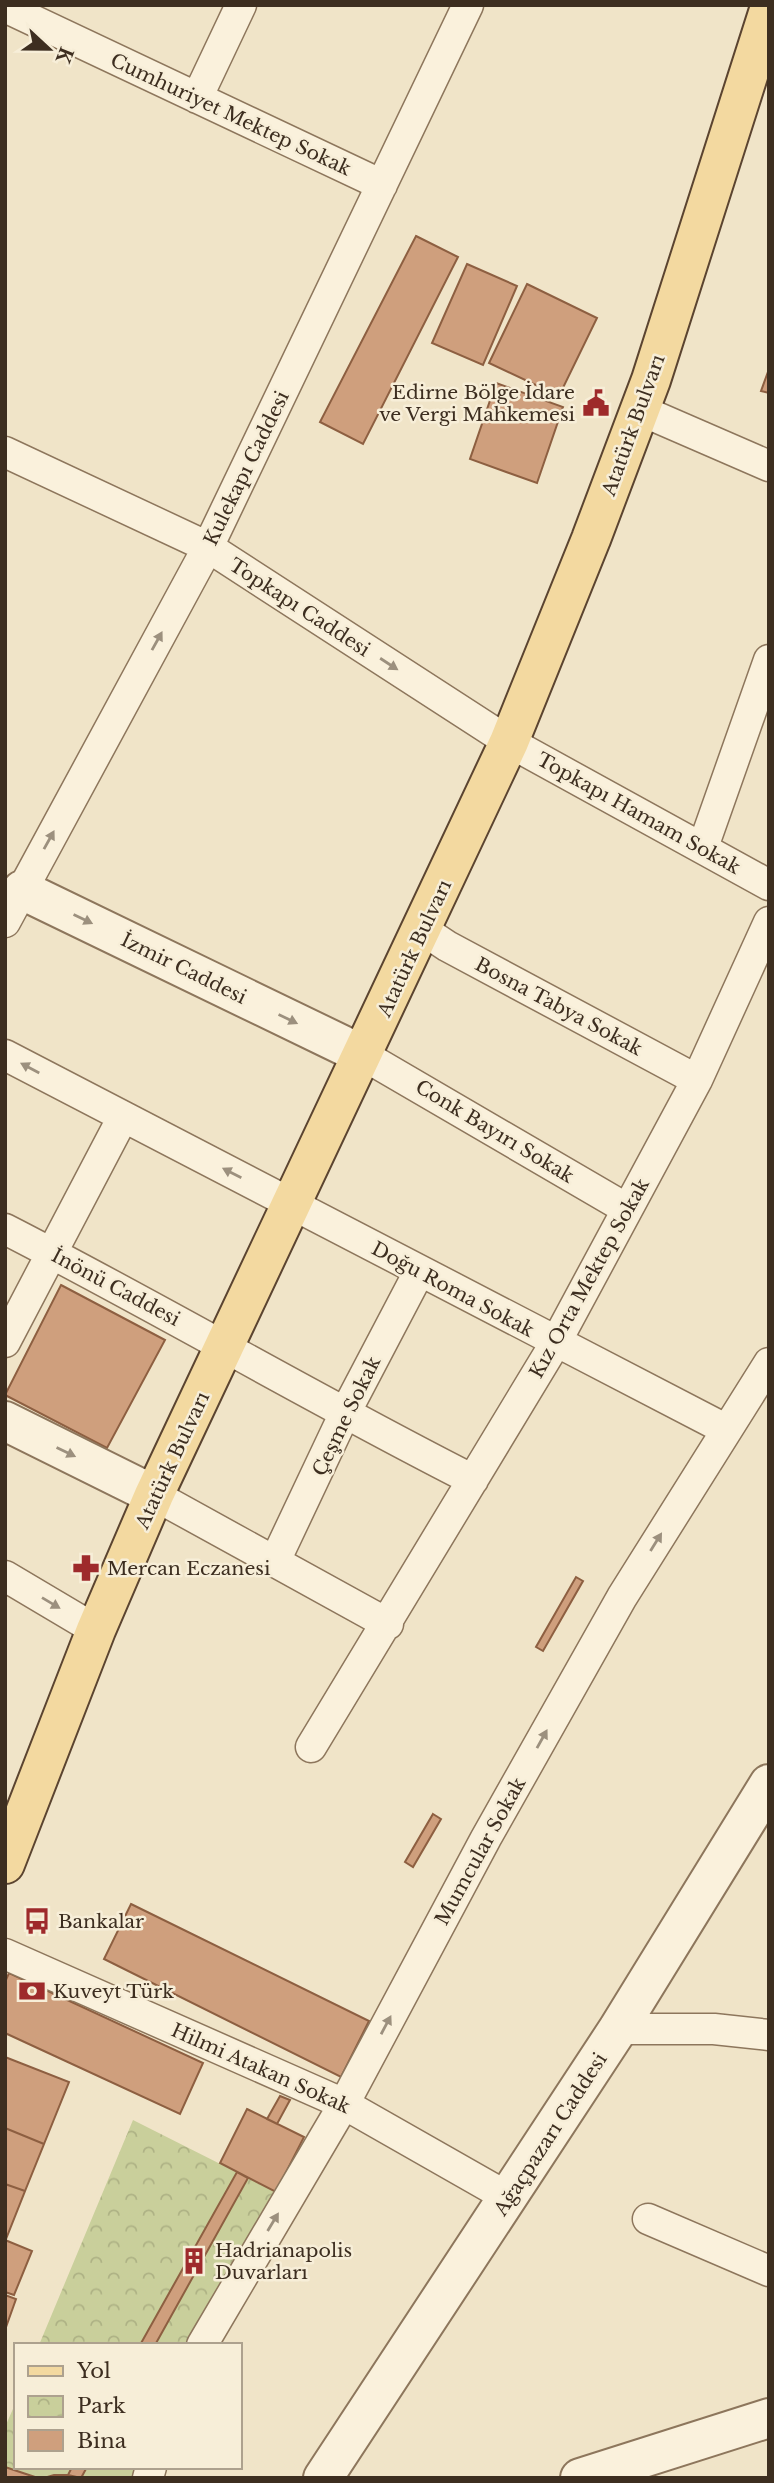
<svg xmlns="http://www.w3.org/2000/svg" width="774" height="2483" font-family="'Libre Baskerville',serif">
<defs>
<pattern id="park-crowns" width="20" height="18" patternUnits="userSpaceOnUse" patternTransform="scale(1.75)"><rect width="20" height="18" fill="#c9cf9b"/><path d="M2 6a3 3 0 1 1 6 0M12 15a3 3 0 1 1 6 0" fill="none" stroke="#aeb285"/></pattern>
</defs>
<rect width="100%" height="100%" fill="#f0e4c8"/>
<path fill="url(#park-crowns)" d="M133,2120L276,2192L192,2345H39Z
M16,2402V2467H135L132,2478H5V2427Z"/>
<path fill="#cf9f7d" stroke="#8d5f41" stroke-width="2" d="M416,236L458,257L363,444L320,422Z
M467,264L517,286L483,365L432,343Z
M527,284L597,318L559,396L489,363Z
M769,369V393L761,391Z
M496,383L563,407L537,483L470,459Z
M61,1285L165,1340L107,1448L5,1395Z
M576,1577L583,1581L543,1651L536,1647Z
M433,1814L441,1819L413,1867L405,1862Z
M131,1904L369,2021L341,2077L104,1959Z
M9,1973L203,2063L180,2114L5,2033V1982Z
M5,2057L69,2082L44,2144L5,2128Z
M280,2096L290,2100L277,2124L267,2119Z
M247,2109L304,2137L276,2192L220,2163Z
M5,2128L44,2144L25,2191L5,2184Z
M237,2172L248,2178L155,2345H140Z
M5,2184L25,2191L6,2239H5Z
M5,2240L32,2251L14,2295L5,2292Z
M5,2295L16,2299L5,2330Z
M5,2467L38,2478H5Z
M72,2467H87L81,2478L68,2475Z
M54,2475H68L76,2478H44Z"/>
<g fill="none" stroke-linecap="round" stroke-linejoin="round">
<defs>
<path id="minor" d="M5,7L382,185
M197,98L241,5
M640,410L769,466
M5,452L208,547L509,742L769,885
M703,847L769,660
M5,922L208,547L468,5
M423,930L447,946L697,1080
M5,1055L727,1430
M363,1055L627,1209
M5,1229C163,1310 315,1400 473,1480
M5,1342L123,1117
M154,1495L388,1624
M275,1561L344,1415L419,1272
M5,1576L96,1630
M311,1747L556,1342L697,1080L769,922
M5,1954L344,2104L509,2198
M618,2029H714L769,2035
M648,2219L769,2271
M202,2345L344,2104L486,1838L622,1597L769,1363
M148,2478L151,2467"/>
<path id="tertiary" d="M22,890L363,1055
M5,1421L154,1495
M323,2478L618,2029L769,1784
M580,2478L769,2418"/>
<path id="primary" d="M5,1864L96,1630L154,1495L509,742L591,539L651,380L769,10"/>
</defs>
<use href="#minor" stroke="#8d765c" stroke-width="33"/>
<use href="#tertiary" stroke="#8d765c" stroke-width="42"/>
<use href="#primary" stroke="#5b4430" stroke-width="42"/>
<use href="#minor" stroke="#faf1dc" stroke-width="30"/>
<use href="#tertiary" stroke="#faf1dc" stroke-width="38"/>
<use href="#primary" stroke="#f3d9a0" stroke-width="38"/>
</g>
<defs><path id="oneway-solid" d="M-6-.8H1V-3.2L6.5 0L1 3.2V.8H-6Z" transform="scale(1.75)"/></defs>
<g fill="#9c907e">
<use href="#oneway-solid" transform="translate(157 641) rotate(-61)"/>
<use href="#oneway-solid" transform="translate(389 664) rotate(33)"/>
<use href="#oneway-solid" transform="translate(49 840) rotate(-61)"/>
<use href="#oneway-solid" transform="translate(83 919) rotate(26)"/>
<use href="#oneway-solid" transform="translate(288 1019) rotate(26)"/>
<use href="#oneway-solid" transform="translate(30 1068) rotate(-152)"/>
<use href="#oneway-solid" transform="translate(232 1173) rotate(-153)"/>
<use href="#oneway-solid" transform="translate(66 1452) rotate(26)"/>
<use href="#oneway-solid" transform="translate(656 1542) rotate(-58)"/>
<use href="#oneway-solid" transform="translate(51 1603) rotate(31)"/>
<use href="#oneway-solid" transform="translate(542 1739) rotate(-61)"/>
<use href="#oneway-solid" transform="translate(386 2025) rotate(-62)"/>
<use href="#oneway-solid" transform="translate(273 2222) rotate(-59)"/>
</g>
<defs>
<symbol id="civic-bare" viewBox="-9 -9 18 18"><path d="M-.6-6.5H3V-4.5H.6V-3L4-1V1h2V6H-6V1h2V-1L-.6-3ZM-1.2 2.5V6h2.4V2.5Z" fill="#9e2a2b" stroke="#f7eed8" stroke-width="2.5" paint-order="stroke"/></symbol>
<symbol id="pharmacy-bare" viewBox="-9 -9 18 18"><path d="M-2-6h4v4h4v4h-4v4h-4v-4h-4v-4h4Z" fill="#9e2a2b" stroke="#f7eed8" stroke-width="2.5" paint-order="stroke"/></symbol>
<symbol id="bus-bare" viewBox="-9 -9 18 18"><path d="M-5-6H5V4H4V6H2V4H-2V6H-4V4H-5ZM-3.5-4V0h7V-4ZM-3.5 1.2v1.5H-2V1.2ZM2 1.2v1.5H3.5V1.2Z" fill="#9e2a2b" stroke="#f7eed8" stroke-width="2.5" paint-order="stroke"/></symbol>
<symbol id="bank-bare" viewBox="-9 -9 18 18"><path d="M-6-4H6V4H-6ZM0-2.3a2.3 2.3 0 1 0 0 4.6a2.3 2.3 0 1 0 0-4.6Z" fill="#9e2a2b" stroke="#f7eed8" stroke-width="2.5" paint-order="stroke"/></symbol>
<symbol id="building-bare" viewBox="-9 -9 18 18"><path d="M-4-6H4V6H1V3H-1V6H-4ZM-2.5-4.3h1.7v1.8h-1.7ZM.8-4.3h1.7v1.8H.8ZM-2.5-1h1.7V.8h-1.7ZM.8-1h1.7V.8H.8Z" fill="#9e2a2b" stroke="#f7eed8" stroke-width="2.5" paint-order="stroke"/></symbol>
</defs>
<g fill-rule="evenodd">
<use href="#civic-bare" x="577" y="384" width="38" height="38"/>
<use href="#pharmacy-bare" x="67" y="1549" width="38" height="38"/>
<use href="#bus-bare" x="18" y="1902" width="38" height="38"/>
<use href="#bank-bare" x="13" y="1972" width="38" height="38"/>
<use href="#building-bare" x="175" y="2242" width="38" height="38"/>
</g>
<g text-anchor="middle" stroke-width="5" stroke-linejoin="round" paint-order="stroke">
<g font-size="19" fill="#3d2e20" stroke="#f7eed8">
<text transform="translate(231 114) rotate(25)" y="7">Cumhuriyet Mektep Sokak</text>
<text transform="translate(633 425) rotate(-70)" y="7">Atatürk Bulvarı</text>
<text transform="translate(246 468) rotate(-64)" y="7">Kulekapı Caddesi</text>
<text transform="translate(300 607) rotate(33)" y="7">Topkapı Caddesi</text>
<text transform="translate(639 813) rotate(29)" y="7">Topkapı Hamam Sokak</text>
<text transform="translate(414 948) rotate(-65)" y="7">Atatürk Bulvarı</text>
<text transform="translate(184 968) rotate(26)" y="7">İzmir Caddesi</text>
<text transform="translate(559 1006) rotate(28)" y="7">Bosna Tabya Sokak</text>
<text transform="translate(495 1131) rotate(31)" y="7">Conk Bayırı Sokak</text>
<text transform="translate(589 1278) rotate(-61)" y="7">Kız Orta Mektep Sokak</text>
<text transform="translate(116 1287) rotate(28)" y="7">İnönü Caddesi</text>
<text transform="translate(453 1289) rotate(28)" y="7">Doğu Roma Sokak</text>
<text transform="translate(346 1416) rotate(-64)" y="7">Çeşme Sokak</text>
<text transform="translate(172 1460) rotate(-65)" y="7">Atatürk Bulvarı</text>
<text transform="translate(480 1851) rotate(-61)" y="7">Mumcular Sokak</text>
<text transform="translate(261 2068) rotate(24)" y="7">Hilmi Atakan Sokak</text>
<text transform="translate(550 2134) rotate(-57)" y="7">Ağaçpazarı Caddesi</text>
</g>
<g font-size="19" fill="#3d2e20" stroke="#f7eed8" text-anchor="start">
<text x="575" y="399" text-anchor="end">Edirne Bölge İdare<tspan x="575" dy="22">ve Vergi Mahkemesi</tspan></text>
<text x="107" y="1575">Mercan Eczanesi</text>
<text x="58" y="1928">Bankalar</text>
<text x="53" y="1998">Kuveyt Türk</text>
<text x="215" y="2257">Hadrianapolis<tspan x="215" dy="22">Duvarları</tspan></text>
</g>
</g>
<rect width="774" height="2483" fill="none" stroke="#3d2e20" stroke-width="14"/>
<rect x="14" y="2343" width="228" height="126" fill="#f7eed8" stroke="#ada18e" stroke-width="2"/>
<rect x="28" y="2366" width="35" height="10" fill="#f3d9a0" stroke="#ada18e" stroke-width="2"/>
<text x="77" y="2378" font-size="21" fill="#3d2e20">Yol</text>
<rect x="28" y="2396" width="35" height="21" fill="url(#park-crowns)" stroke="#ada18e" stroke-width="2"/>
<text x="77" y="2413" font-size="21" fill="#3d2e20">Park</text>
<rect x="28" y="2430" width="35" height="21" fill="#cf9f7d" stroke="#ada18e" stroke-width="2"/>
<text x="77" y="2448" font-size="21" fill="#3d2e20">Bina</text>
<g transform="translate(49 49) rotate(112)" stroke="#f7eed8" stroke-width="5" paint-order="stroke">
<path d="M0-5L12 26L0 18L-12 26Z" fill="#3d2e20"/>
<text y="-10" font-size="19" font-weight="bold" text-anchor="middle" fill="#3d2e20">K</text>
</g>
</svg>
